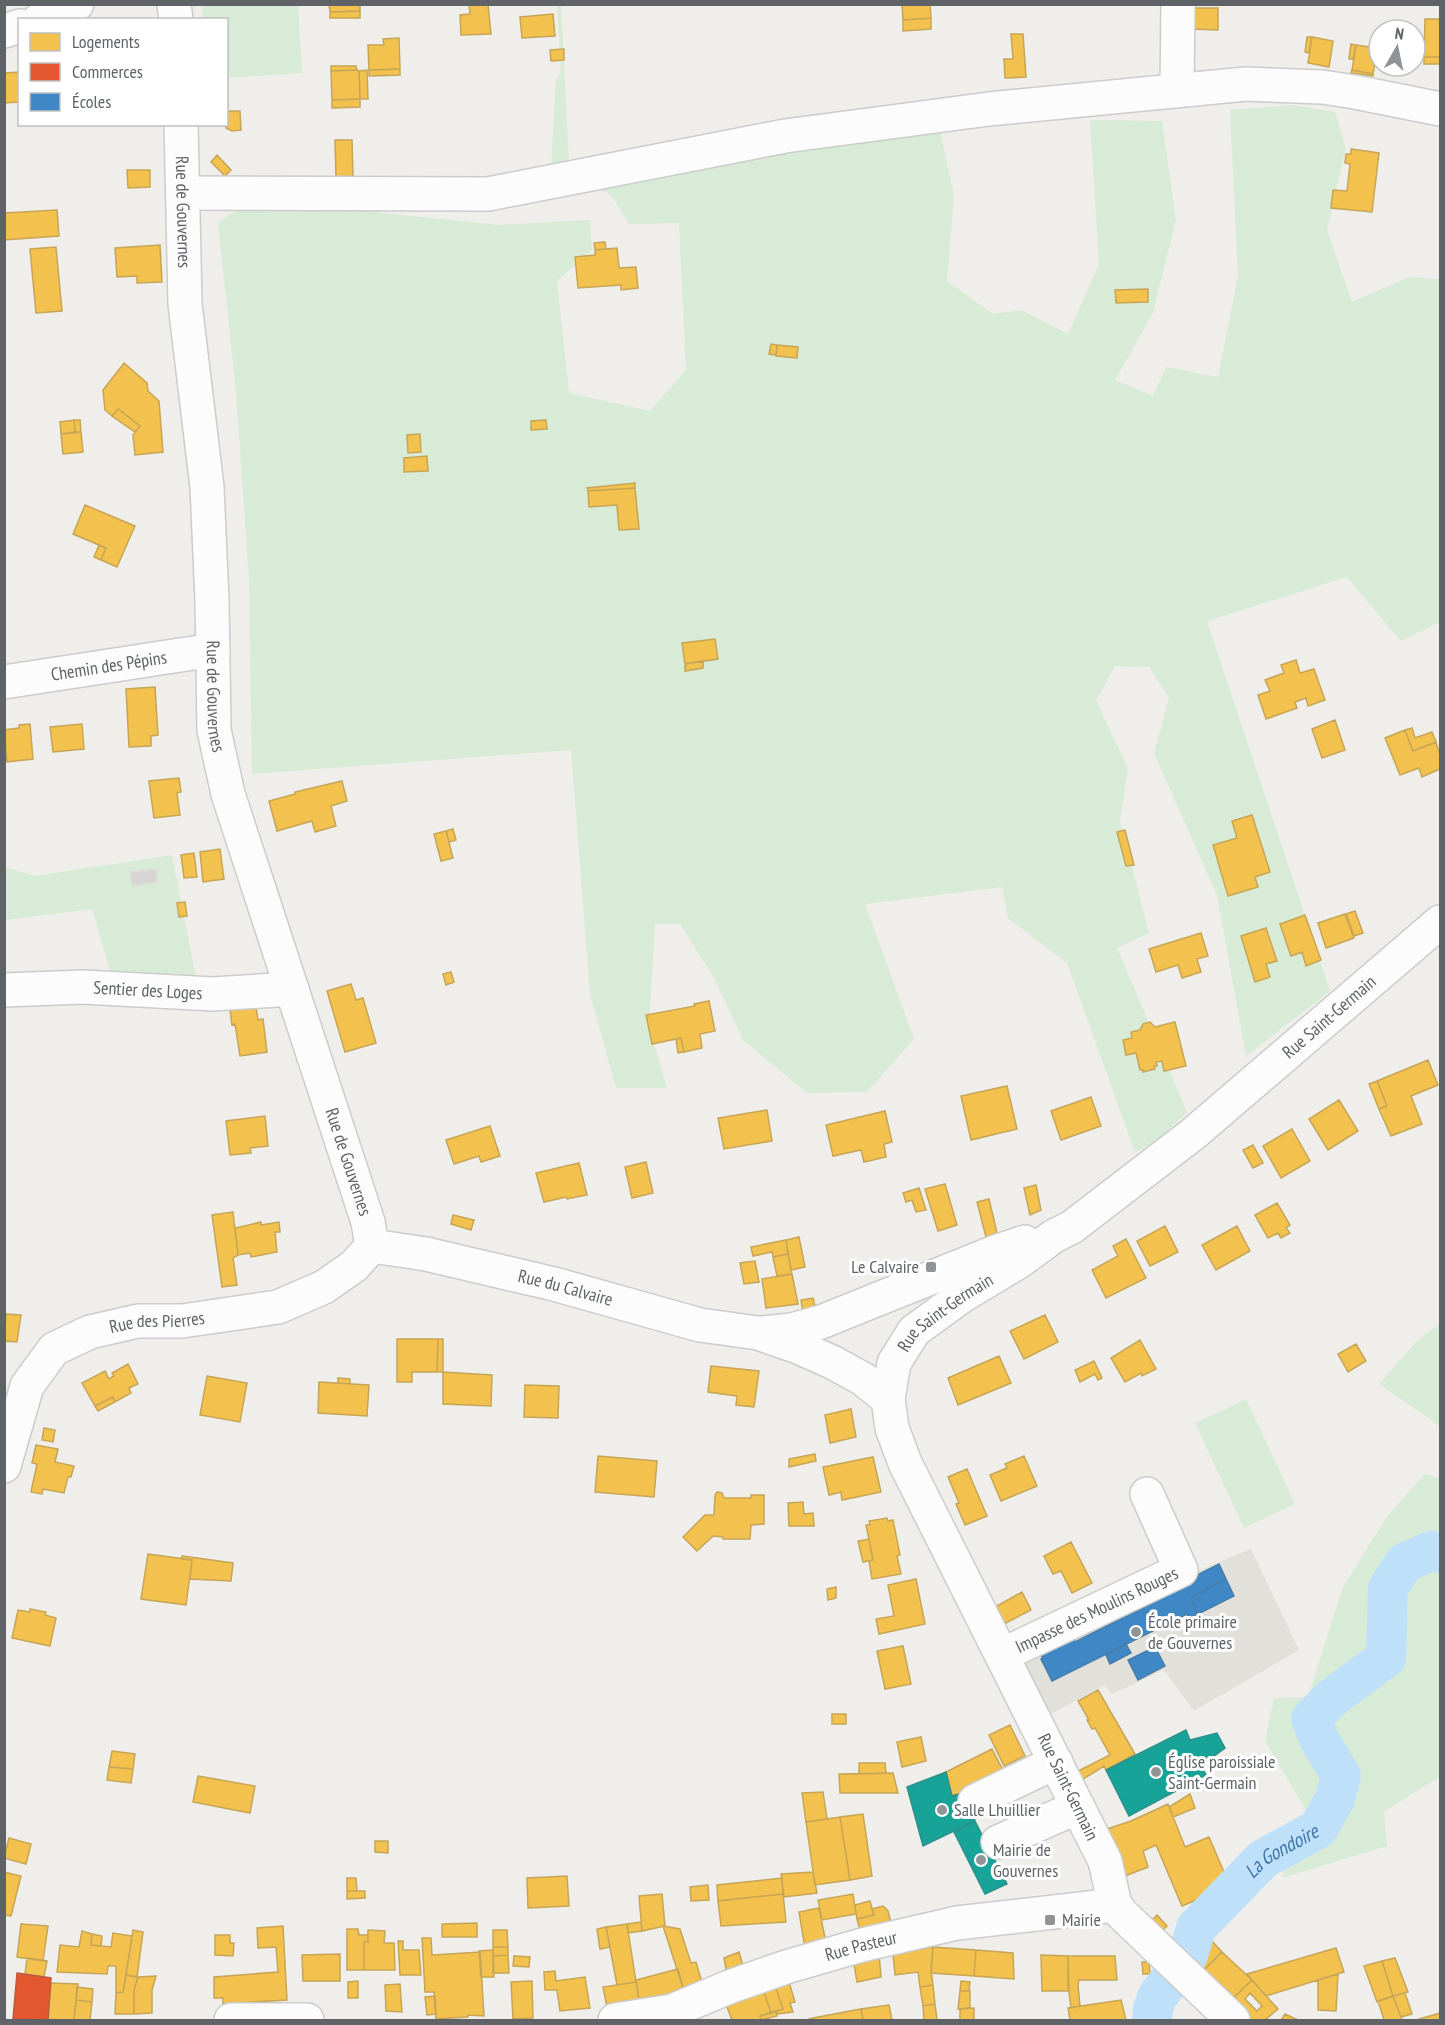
<svg xmlns="http://www.w3.org/2000/svg" width="1445" height="2025" font-family="'PT Sans Narrow',sans-serif">
<rect width="100%" height="100%" fill="#efeeea"/>
<path fill="#e2e0da" d="M1251,1549L1299,1650L1194,1711L1164,1670L1112,1694L1105,1685L1051,1714L1020,1653L1177,1579Z"/>
<path fill="#d8ebd6" d="M202,5H298L302,73L227,78L226,20L203,19Z
M557,5H561L569,163L939,126L954,195L947,281L993,314L1021,310L1068,334L1099,264L1090,120L1162,121L1176,221L1153,313L1115,380L1153,396L1166,367L1218,377L1238,276L1230,110L1293,105L1335,112L1346,148L1327,230L1352,302L1409,277L1440,279V622L1401,641L1347,577L1207,621L1330,991L1246,1056L1217,895L1154,753L1169,698L1149,667L1115,666L1096,701L1128,768L1120,820L1149,933L1117,948L1187,1112L1158,1140L1135,1152L1067,963L1008,918L1002,887L865,904L914,1039L867,1092L807,1093L743,1040L714,978L680,924H655L649,1027L667,1088H616L590,994L571,750L252,774L249,580L236,392L218,223L251,199L498,225L590,220L592,250L557,281L569,393L650,411L686,370L679,223L629,224L611,195L551,167L556,80L561,73Z
M172,855L197,983L114,984L92,909L5,920L4,867L35,876Z
M1440,1323V1426L1379,1384L1416,1342Z
M1246,1399L1295,1504L1244,1528L1195,1423Z
M1425,1474L1440,1479V1777L1384,1811L1387,1846L1282,1878L1307,1812L1265,1741L1274,1698L1308,1697L1343,1587L1388,1515Z"/>
<path fill="#f2c14e" stroke="#c6a556" stroke-width="1.5" fill-rule="evenodd" d="M329,4H360V11L330,12Z
M469,4H488L491,34L461,35L460,15L470,14Z
M902,4H930L931,18L903,20Z
M1192,8H1218V30L1192,29Z
M360,11V18H330V12Z
M553,14L555,36L522,38L520,17Z
M931,18V29L903,31V20Z
M1425,19H1440V57H1424Z
M1011,34H1023L1026,77L1005,78L1004,59H1013Z
M1307,37H1312L1309,53L1305,52Z
M1312,37L1333,41L1329,67L1308,63Z
M399,38L400,69L369,70L368,45H384L383,39Z
M1351,44L1356,45L1353,59H1349Z
M1356,45L1377,48L1373,74L1352,70Z
M564,49V60L551,61L550,50Z
M1424,57H1440V64H1424Z
M331,66H356L357,70L331,71Z
M400,69V75L369,76V70Z
M357,70L359,71L360,99L332,100L331,71Z
M367,70L368,99H360L359,71Z
M1352,70L1373,74V76L1351,73Z
M20,72V102L4,103V73Z
M360,99V107L332,108V100Z
M230,111H240L241,130L232,131L226,128V114Z
M335,140H352L353,176L336,177Z
M1351,149L1379,153L1372,212L1331,208L1333,190L1347,191L1350,164L1345,163L1346,154H1351Z
M217,155L231,170L225,176L211,162Z
M127,170H150V187L128,188Z
M57,210L59,236L4,240V213Z
M605,242L606,249L595,250L594,243Z
M160,245L162,282L137,283V276L117,277L115,248Z
M56,247L62,311L36,313L30,249Z
M617,248L619,268L636,267L638,288L621,290V285L578,288L575,257L595,255V250Z
M1148,289V302L1116,303L1115,290Z
M771,344L777,345L776,355L769,354Z
M777,345L798,347L797,358L776,356Z
M124,363L147,383L148,391L159,401L163,452L135,455L133,435L140,426L118,409L112,416L105,410L103,390Z
M118,409L140,426L135,432L112,416Z
M74,420H80L81,432H75Z
M74,420L75,432L61,434L60,422Z
M546,420L547,429L531,430V421Z
M81,432L83,452L63,454L61,434Z
M420,434L421,452L408,453L407,435Z
M427,456L428,471L404,472V458Z
M635,483V488L588,491L587,488Z
M635,488L639,529L619,530L617,505L589,507L588,491Z
M85,505L135,526L117,567L101,560L106,548L73,534Z
M99,545L106,548L101,560L94,557Z
M715,639L718,659L685,664L682,643Z
M1296,660L1300,673L1314,669L1325,700L1308,706L1306,698L1295,702L1297,708L1266,719L1258,695L1270,691L1265,680L1284,673L1281,665Z
M703,661V668L685,671V664Z
M155,687L158,735L151,736V746L129,747L126,689Z
M1335,720L1345,750L1322,758L1312,729Z
M30,724L33,759L7,762L4,730L19,728V725Z
M82,724L84,749L53,752L50,727Z
M1412,728L1415,738L1432,732L1436,742L1413,751L1405,730Z
M1405,730L1413,751L1436,742L1440,755V769L1422,777L1419,768L1400,775L1385,738Z
M179,778L181,792L177,793L180,815L154,818L149,781Z
M342,781L347,801L331,806L336,826L315,832L312,821L277,831L269,801L295,794V792Z
M1252,815L1270,872L1255,877L1258,887L1228,896L1213,845L1237,838L1232,821Z
M453,829L456,840L449,842L446,831Z
M1125,830L1134,865L1126,866L1117,832Z
M446,831L453,858L441,861L434,834Z
M220,849L224,879L203,882L200,852Z
M194,853L197,877L184,878L181,855Z
M185,902L187,916L179,917L177,903Z
M1355,911L1363,933L1354,936L1346,914Z
M1345,914L1354,938L1326,948L1318,923Z
M1305,915L1321,960L1306,966L1302,952L1291,956L1280,924Z
M1266,928L1277,961L1266,964L1270,977L1255,982L1241,936Z
M1201,933L1208,956L1197,959L1201,972L1182,978L1178,965L1156,972L1149,949Z
M451,972L454,982L446,985L443,974Z
M351,984L356,1000L363,998L376,1043L345,1052L327,991Z
M709,1001L715,1031L700,1034L702,1048L684,1052L681,1038L652,1044L646,1015L695,1006L694,1004Z
M256,1007L258,1020L263,1019L267,1052L240,1056L235,1024L232,1025L230,1010Z
M1150,1022L1155,1027L1175,1022L1186,1066L1164,1071L1162,1061L1156,1062L1157,1066H1154L1155,1069L1143,1072V1070H1140L1136,1053L1126,1055L1123,1040L1132,1038L1131,1032L1140,1030L1143,1024Z
M681,1038L684,1052L678,1053L676,1039Z
M1428,1060L1438,1085L1411,1096L1422,1124L1391,1136L1379,1109L1387,1106L1377,1081Z
M1377,1081L1387,1106L1379,1109L1369,1084Z
M1007,1086L1017,1129L971,1140L961,1096Z
M1091,1097L1101,1126L1061,1140L1051,1111Z
M1339,1100L1358,1131L1328,1150L1309,1119Z
M767,1110L772,1141L724,1149L718,1118Z
M885,1111L892,1142L884,1144L886,1157L864,1162L861,1150L833,1156L826,1125Z
M265,1116L268,1146L250,1148L251,1153L230,1155L226,1121Z
M490,1126L500,1156L481,1162L479,1156L454,1164L446,1140Z
M1292,1129L1310,1161L1281,1178L1263,1146Z
M1253,1145L1263,1163L1253,1168L1243,1150Z
M646,1162L653,1193L632,1198L625,1167Z
M579,1163L587,1195L567,1199L566,1197L544,1202L536,1173Z
M945,1184L957,1225L938,1231L925,1189Z
M1036,1185L1041,1210L1030,1215L1024,1188Z
M919,1188L926,1210L916,1212L912,1200L906,1202L903,1193Z
M989,1199L997,1233L986,1237L977,1202Z
M1277,1203L1290,1225L1286,1228L1290,1233L1281,1238L1278,1233L1268,1238L1255,1215Z
M233,1212L238,1255L233,1258L237,1285L222,1287L212,1215Z
M453,1215L474,1220L471,1230L451,1224Z
M261,1222V1225L279,1222L280,1232H275L277,1252L251,1257L250,1253L238,1255L235,1228Z
M1165,1226L1178,1252L1150,1266L1137,1241Z
M1237,1226L1250,1251L1216,1270L1202,1245Z
M799,1237L805,1267L791,1270L786,1240Z
M1126,1239L1146,1278L1106,1298L1092,1270L1118,1256L1113,1246Z
M786,1240L788,1254L773,1257L772,1252L753,1256L751,1247Z
M788,1254L792,1274L777,1276L773,1257Z
M755,1261L759,1282L744,1284L740,1263Z
M792,1274L798,1304L766,1308L762,1279Z
M813,1298L816,1311L803,1313L801,1300Z
M6,1314L21,1315L17,1342L4,1341Z
M1045,1315L1058,1342L1024,1359L1010,1331Z
M397,1339H438L437,1372H412V1382H397Z
M438,1339H443V1372H437Z
M1140,1340L1156,1369L1142,1376L1141,1373L1125,1382L1111,1358Z
M1356,1344L1366,1361L1348,1372L1338,1354Z
M999,1356L1011,1383L958,1405L948,1378Z
M1094,1361L1102,1378L1098,1380L1095,1374L1080,1382L1075,1370Z
M128,1364L138,1384L129,1388L131,1393L115,1402L113,1397L95,1406L82,1383L105,1371L109,1379L114,1376L112,1373Z
M711,1366L759,1371L754,1407L736,1405L737,1396L708,1392Z
M443,1372L492,1375L491,1406L443,1404Z
M207,1376L247,1383L240,1422L200,1415Z
M338,1378L350,1379V1384L338,1383Z
M319,1382L369,1385L367,1416L318,1413Z
M525,1385L559,1386L558,1418L524,1417Z
M113,1397L115,1402L98,1411L95,1406Z
M851,1409L856,1437L830,1443L825,1415Z
M44,1428L55,1430L53,1442L42,1440Z
M36,1445L58,1449L55,1462L74,1466L71,1477H68L64,1493L43,1489L42,1494L31,1492L37,1464L32,1463Z
M815,1454L816,1461L789,1467V1459Z
M598,1456L657,1461L654,1497L595,1492Z
M1024,1456L1037,1486L1001,1501L990,1475L1007,1468L1005,1464Z
M873,1457L881,1492L842,1500L841,1492L829,1495L823,1467Z
M967,1469L987,1516L965,1525L956,1504L959,1503L948,1477Z
M717,1492L722,1493L724,1498H751V1495H764V1524L751,1525L750,1539H723V1537L713,1536L697,1551L683,1537L705,1515H714L715,1495Z
M803,1502L804,1514L813,1513L814,1526H789L788,1503Z
M887,1518L888,1521L893,1520L900,1555L897,1556L901,1574L872,1579L869,1561L873,1560L866,1525H870L869,1521Z
M869,1539L873,1560L863,1562L858,1541Z
M1071,1542L1092,1583L1072,1593L1061,1571L1053,1574L1044,1556Z
M148,1554L192,1560L186,1605L141,1599Z
M182,1556L233,1563L231,1581L190,1579L192,1560L182,1559Z
M916,1579L925,1624L879,1634L876,1619L894,1616L888,1585Z
M836,1587V1598L828,1600L827,1589Z
M1022,1592L1031,1610L1004,1624L995,1607Z
M30,1609L46,1612L45,1615L56,1618L50,1646L12,1638L18,1610L30,1612Z
M903,1646L911,1684L885,1689L877,1651Z
M1098,1690L1135,1754L1106,1770L1104,1766L1080,1781L1076,1772L1110,1755L1095,1728L1092,1729L1087,1720H1089L1078,1701Z
M832,1714H846V1724H832Z
M1010,1725L1025,1756L1004,1766L989,1735Z
M921,1737L926,1761L902,1767L897,1742Z
M992,1749L1005,1774L972,1790L952,1796L946,1772Z
M112,1751L135,1754L133,1769L109,1767Z
M859,1763H885L886,1773L859,1774Z
M109,1767L133,1769L131,1783L107,1780Z
M893,1773L898,1793H840L839,1774Z
M198,1776L255,1786L250,1813L193,1802Z
M823,1792L827,1819L806,1822L802,1793Z
M1190,1794L1195,1808L1173,1817L1169,1807Z
M1168,1804L1185,1847L1209,1837L1230,1886L1182,1906L1156,1845L1143,1851L1148,1867L1125,1876L1104,1830L1131,1821Z
M863,1814L872,1876L850,1880L840,1817Z
M840,1817L850,1880L815,1885L806,1822Z
M9,1838L31,1844L26,1864L4,1858Z
M375,1841H388V1853L375,1852Z
M4,1872L21,1876L11,1916L4,1915Z
M813,1872L817,1893L784,1897L781,1874Z
M567,1876L569,1906L528,1908L527,1878Z
M347,1878H356L357,1891H347Z
M782,1878L783,1894L718,1901L717,1885Z
M708,1885L709,1900L691,1901L690,1887Z
M347,1891H365V1898L347,1899Z
M662,1894L665,1926L642,1931L639,1896Z
M783,1894L786,1922L721,1926L718,1901Z
M853,1894L856,1914L822,1920L818,1900Z
M870,1901L874,1915L857,1919L855,1905Z
M883,1906L888,1911L892,1927L861,1935L857,1919L874,1915L872,1909Z
M819,1908L826,1943L805,1948L799,1912Z
M1157,1915L1167,1926L1160,1933L1150,1922Z
M641,1922L642,1931L628,1933L627,1924Z
M477,1923V1937H442V1924Z
M21,1924L48,1926L43,1961L17,1957Z
M627,1924L636,1982L617,1985L606,1927Z
M283,1926L287,2000L223,2004V1998H214V1977L278,1972L276,1947L258,1948L257,1928Z
M663,1926L680,1929L691,1963L696,1962L703,1986L684,1991Z
M606,1927L610,1947L600,1949L597,1929Z
M347,1929H358L359,1935H368V1942H364V1970H347Z
M133,1930L143,1932L137,1977L126,1975Z
M368,1930L385,1931L384,1943H394L395,1970H364V1942H368Z
M493,1930H507L508,1947H493Z
M82,1931L92,1934L91,1945L111,1947L113,1933L132,1936L123,1992L116,1993V1966H108L107,1974L57,1972L60,1945L79,1947Z
M92,1934L102,1936L101,1946L91,1945Z
M215,1935H230V1943H234L233,1956L215,1955Z
M422,1938H431L432,1955L480,1952L484,2016L468,2015V2017L436,2019L434,1992H425Z
M398,1941H403V1950H419L421,1975H400Z
M1212,1941L1222,1952L1201,1973L1190,1962Z
M493,1947H508V1955L493,1956Z
M933,1947L976,1950L974,1976L931,1973Z
M933,1947L931,1970L933,1985L920,1987L918,1972L895,1975L893,1953Z
M1336,1948L1344,1972L1266,1996L1247,1974Z
M493,1950L494,1977H481L479,1951Z
M976,1950L1013,1953L1014,1979L974,1976Z
M739,1952L744,1969L727,1975L724,1958Z
M1222,1952L1252,1980L1230,2001L1201,1973Z
M340,1954V1981H303L302,1955Z
M879,1954L881,1977L857,1982L853,1958Z
M508,1955L509,1973H493V1956Z
M1041,1955L1068,1956L1069,1991H1042Z
M514,1956L530,1957L529,1967L513,1966Z
M1068,1956H1115L1117,1980H1079L1078,1985L1080,2006L1071,2008L1068,1984Z
M27,1958L47,1961L44,1977L25,1974Z
M1395,1958L1408,1992L1393,1996L1382,1961Z
M1382,1961L1393,1996L1377,2002L1364,1966Z
M1142,1962H1149L1150,1974H1143Z
M678,1969L685,1994L640,2006L636,1980Z
M555,1971L556,1981L585,1977L590,2008L560,2011L557,1990H545L544,1972Z
M1338,1974L1336,2011L1318,2010V1980Z
M126,1975L138,1977L134,1990V2014H115L116,1993L123,1992Z
M156,1976L152,1990V2013L134,2014V1990L138,1977Z
M1252,1980L1278,2009L1265,2020H1249L1230,2001ZM1250,1993L1262,2006L1257,2011L1245,1999Z
M358,1981V1998H348V1982Z
M532,1981L533,2018L513,2019L511,1982Z
M961,1981L970,1982L969,1991H960Z
M636,1982L640,2006L608,2012L603,1987Z
M789,1982L795,2002L790,2003L793,2012L777,2014L776,2011L783,2009L775,1986Z
M51,1983L78,1984L74,2020H48Z
M400,1984L402,2012L386,2011L385,1985Z
M933,1985L935,2004L923,2006L920,1987Z
M775,1986L783,2009L771,2013L763,1989Z
M77,1987L93,1989L92,2002L76,2000Z
M763,1989L771,2013L760,2016L761,2020H732L725,2002Z
M960,1991H970V2008L958,2009Z
M1143,1993H1155L1151,2001H1144Z
M1405,1993L1412,2014L1401,2017L1393,1996Z
M435,1996L436,2014L427,2015L425,1997Z
M1393,1996L1402,2020H1384L1378,2001Z
M76,2000L92,2002L90,2020H74Z
M1121,2000L1126,2020H1070L1068,2008Z
M935,2004L937,2020H924L923,2006Z
M889,2005L892,2020H863L861,2009Z
M974,2008V2020H960V2009Z
M861,2009L863,2020H806L813,2018Z
M776,2011L777,2016L761,2020L760,2016Z
M1440,2013V2020H1416Z
M1285,2014L1298,2020H1281Z"/>
<path fill="#e4572e" stroke="#bc5b3f" stroke-width="1.5" d="M17,1973L51,1978L48,2020L13,2019Z"/>
<path fill="#3f88c5" stroke="#497da9" stroke-width="1.5" d="M1219,1564L1226,1579L1190,1598L1198,1614L1190,1619L1187,1614L1153,1631L1142,1608L1175,1591L1173,1587Z
M1226,1579L1234,1596L1198,1614L1190,1598Z
M1142,1608L1153,1631L1052,1681L1041,1659L1043,1658L1038,1650L1071,1633L1075,1642Z
M1126,1644L1131,1653L1110,1664L1106,1655Z
M1155,1647L1165,1666L1138,1680L1128,1660Z"/>
<path fill="#17a398" stroke="#2d908a" stroke-width="1.5" d="M1186,1730L1190,1740L1217,1733L1225,1748L1209,1760L1211,1765L1203,1769L1206,1775L1129,1816L1106,1770Z
M946,1772L952,1796L963,1793L975,1821L923,1846L907,1787Z
M975,1821L1007,1884L985,1894L954,1832Z"/>
<g fill="none" stroke-linecap="round" stroke-linejoin="round">
<path stroke="#bfe0f9" stroke-width="40" id="s1" d="M1152,2020L1153,2009L1157,1997L1188,1955L1196,1928L1263,1859L1318,1829L1335,1799L1341,1776L1319,1739L1311,1719L1333,1697L1386,1658L1388,1588L1404,1563L1431,1551L1440,1553"/>
</g>
<path fill="#d6d5d3" stroke="#deddd9" stroke-width="1.5" d="M156,869L157,882L132,886L130,872Z"/>
<g fill="none" stroke-linecap="round" stroke-linejoin="round">
<defs>
<g id="minor">
<path d="M174,4L176,20"/>
<path d="M39,20L77,4"/>
<path d="M4,31L20,26"/>
<path d="M1177,91L1178,4"/>
<path id="s2" d="M181,124L185,304L207,487L212,600L214,730L228,794L368,1222L372,1246"/>
<path d="M183,193L488,194L785,136L989,109L1246,84L1322,87L1355,92L1440,109"/>
<path id="s3" d="M4,682L213,650"/>
<path id="s4" d="M4,990L83,987L213,994L292,989"/>
<path id="s5" d="M372,1246L426,1254L554,1284L700,1325L758,1333L798,1347L832,1362L863,1379L888,1399"/>
<path d="M763,1333L792,1330L821,1322L995,1252L1025,1242"/>
<path id="s6" d="M4,1466L27,1386L54,1349L90,1332L138,1321H182L278,1307L324,1287L354,1266L372,1246"/>
<path id="s7" d="M1002,1655L1181,1570L1147,1494"/>
<path d="M975,1801L1056,1762"/>
<path d="M998,1842L1078,1807"/>
<path d="M231,2020H307"/>
<path id="s8" d="M615,2020L672,2011L729,1987L786,1967L862,1945L957,1923L1115,1905"/>
<path id="s9" d="M1233,2020L1122,1914L1115,1905L1105,1861L905,1463L892,1428L888,1399L894,1363L914,1331L962,1296L1020,1261L1054,1236L1072,1227L1193,1134L1440,922"/>
</g>
</defs>
<use href="#minor" stroke="#cbcccc" stroke-width="36"/>
<use href="#minor" stroke="#fdfcfc" stroke-width="33"/>
</g>
<g fill="#919496" stroke="#fff" stroke-width="2">
<rect x="925" y="1261" width="12" height="12" rx="3"/>
<circle cx="1136" cy="1632" r="6"/>
<circle cx="1156" cy="1772" r="6"/>
<circle cx="942" cy="1810" r="6"/>
<circle cx="981" cy="1860" r="6"/>
<rect x="1044" y="1914" width="12" height="12" rx="3"/>
</g>
<g text-anchor="middle" stroke-width="6" stroke-linejoin="round" paint-order="stroke">
<g font-size="18" fill="#5f6368" stroke="#fff">
<text dy="6" stroke="none"><textPath href="#s2" startOffset="88">Rue de Gouvernes</textPath></text>
<text dy="6" stroke="none"><textPath href="#s3" startOffset="106">Chemin des Pépins</textPath></text>
<text dy="6" stroke="none"><textPath href="#s2" startOffset="574">Rue de Gouvernes</textPath></text>
<text dy="6" stroke="none"><textPath href="#s4" startOffset="144">Sentier des Loges</textPath></text>
<text dy="6" stroke="none"><textPath href="#s9" startOffset="1318">Rue Saint-Germain</textPath></text>
<text dy="6" stroke="none"><textPath href="#s2" startOffset="1060">Rue de Gouvernes</textPath></text>
<text dy="6" stroke="none"><textPath href="#s5" startOffset="198">Rue du Calvaire</textPath></text>
<text dy="6" stroke="none"><textPath href="#s9" startOffset="832">Rue Saint-Germain</textPath></text>
<text dy="6" stroke="none"><textPath href="#s6" startOffset="237">Rue des Pierres</textPath></text>
<text dy="6" stroke="none"><textPath href="#s7" startOffset="105">Impasse des Moulins Rouges</textPath></text>
<text transform="translate(1068 1787) rotate(64)" y="6">Rue Saint-Germain</text>
<text dy="6" stroke="none"><textPath href="#s8" startOffset="258">Rue Pasteur</textPath></text>
</g>
<g font-size="18" fill="#5f6368" stroke="#fff" text-anchor="start">
<text x="919" y="1273" text-anchor="end">Le Calvaire</text>
<text x="1148" y="1628">École primaire<tspan x="1148" dy="21">de Gouvernes</tspan></text>
<text x="1168" y="1768">Église paroissiale<tspan x="1168" dy="21">Saint-Germain</tspan></text>
<text x="954" y="1816">Salle Lhuillier</text>
<text x="993" y="1856">Mairie de<tspan x="993" dy="21">Gouvernes</tspan></text>
<text x="1062" y="1926">Mairie</text>
</g>
<g font-size="20" font-style="italic" fill="#4174aa" stroke="#fff">
<text dy="7" stroke="none"><textPath href="#s1" startOffset="220">La Gondoire</textPath></text>
</g>
</g>
<rect width="1445" height="2025" fill="none" stroke="#5f6368" stroke-width="12"/>
<rect x="18" y="18" width="210" height="108" fill="#ffffff" stroke="#bfc1c3" stroke-width="1.5"/>
<rect x="30" y="33" width="30" height="18" fill="#f2c14e" stroke="#bfc1c3" stroke-width="1.5"/>
<text x="72" y="48" font-size="18" fill="#5f6368">Logements</text>
<rect x="30" y="63" width="30" height="18" fill="#e4572e" stroke="#bfc1c3" stroke-width="1.5"/>
<text x="72" y="78" font-size="18" fill="#5f6368">Commerces</text>
<rect x="30" y="93" width="30" height="18" fill="#3f88c5" stroke="#bfc1c3" stroke-width="1.5"/>
<text x="72" y="108" font-size="18" fill="#5f6368">Écoles</text>
<g transform="translate(1397 48) rotate(9)"><circle r="28" fill="#ffffff" stroke="#bfc1c3" stroke-width="1.5"/>
<path d="M0-4.5L10 22L0 15L-10 22Z" fill="#919496"/>
<text y="-9" font-size="16" font-weight="bold" text-anchor="middle" fill="#5f6368">N</text>
</g>
</svg>
